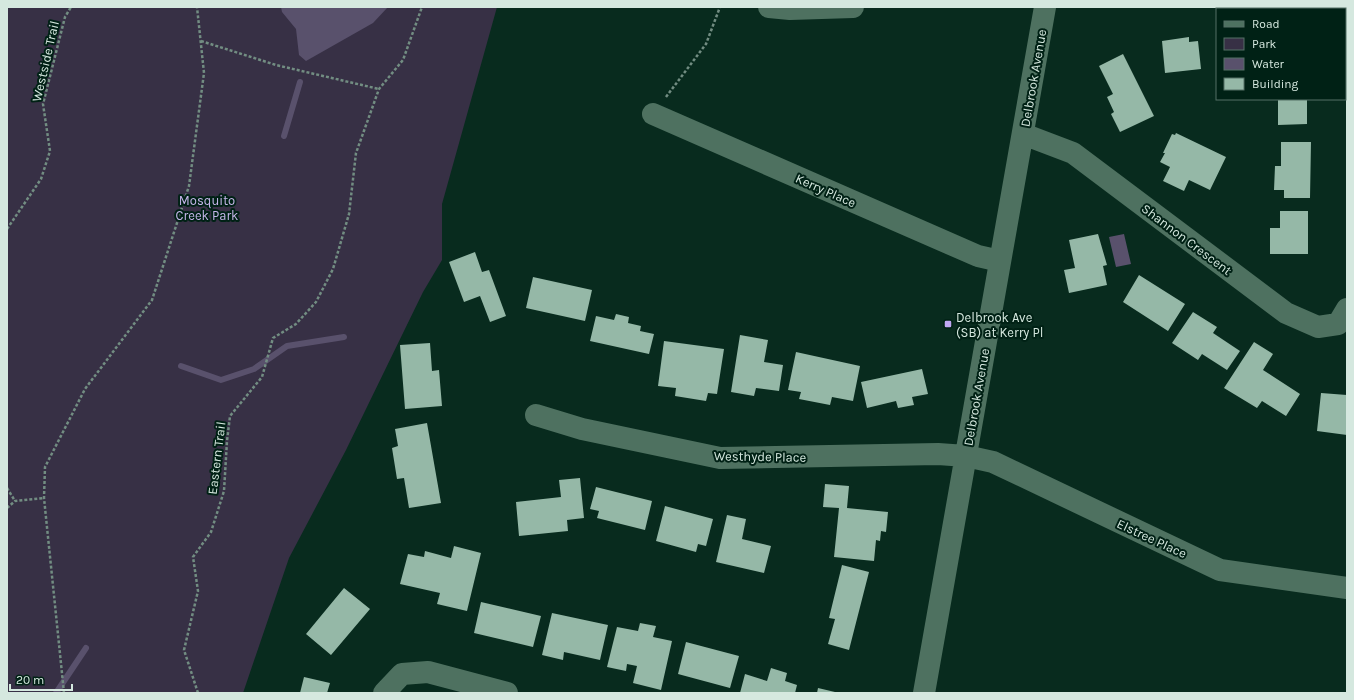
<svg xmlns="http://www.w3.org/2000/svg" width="1354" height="700" font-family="Karla,sans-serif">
<rect width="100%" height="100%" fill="#082b1e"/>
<path fill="#373045" d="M7,7H497L442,204V260L423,292L346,450L289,558L243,693H7Z"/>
<path fill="#59516c" d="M281,7H388L373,23L306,61L299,55L296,29L282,12Z
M1124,234L1131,264L1116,267L1109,237Z"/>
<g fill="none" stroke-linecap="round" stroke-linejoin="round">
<path stroke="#59516c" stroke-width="6" d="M284,136L300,82
M181,366L221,380L254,369L287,346L344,337
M56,693L86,648"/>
</g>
<path fill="#95b8a7" d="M1189,37V42L1198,41L1201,69L1165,73L1162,41Z
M1123,54L1154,116L1120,132L1111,114L1114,112L1107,97L1113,94L1099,66Z
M1278,99H1307V124L1278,125Z
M1176,133L1226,157L1210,190L1189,180L1184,191L1163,181L1170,167L1160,162L1165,153H1163L1172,134L1175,135Z
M1281,142H1311L1310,198H1284V190H1274L1275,166H1281Z
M1280,211H1308V254H1270V228H1280Z
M1098,234L1107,265L1103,266L1107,285L1069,293L1064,270L1075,268L1069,240Z
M475,252L482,272L489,270L506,316L490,322L480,296L464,302L449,262Z
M1139,275L1185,304L1168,331L1123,302Z
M533,277L592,290L585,321L526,308Z
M1193,312L1217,327L1213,333L1240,351L1227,370L1202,354L1198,360L1172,343Z
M616,314L629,317L628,323L641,326L640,331L654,334L649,354L590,341L596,316L614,320Z
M740,335L768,340L764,362L783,365L779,391L756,388L754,396L731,392Z
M664,341L724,349L717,394L708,393L706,401L675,396L676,388L658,386Z
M1254,342L1273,354L1263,370L1300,394L1286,416L1262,401L1257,408L1224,388Z
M430,343L432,371L439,370L442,406L405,409L400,345Z
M796,352L860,366L853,401L832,397L830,405L799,399L801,392L788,390Z
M922,369L928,394L912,397L914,405L898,408L896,401L867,408L861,382Z
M1321,393L1347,395V435L1317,431Z
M427,423L441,503L409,508L404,478L397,479L392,448L398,446L395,429Z
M580,478L584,518L567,520L568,531L519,536L516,502L561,497L559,480Z
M825,484L849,486L847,508L888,512L886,532L881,531L880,541L876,540L874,561L834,557L839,508L823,507Z
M596,487L652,501L645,530L597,518L599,511L590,509Z
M665,506L713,519L706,546L698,544L696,552L656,541Z
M727,515L746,519L742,539L771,546L764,573L716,562Z
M454,546L481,553L467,611L437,604L440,593L400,584L408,554L424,557L425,551L451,558Z
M842,565L869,572L849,650L828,644L835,619L829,618Z
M344,588L370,609L331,655L306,634Z
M481,602L541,616L533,647L474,633Z
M552,613L608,625L600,660L564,652L563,660L542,655Z
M640,623L656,626L653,637L672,641L661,690L633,683L637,666L627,664L626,671L607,667L617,627L638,631Z
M686,642L739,656L730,688L678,674Z
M771,668L787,673L785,681L797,685L795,693H740L745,674L767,681Z
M304,677L330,683L327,693H300Z
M818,688L835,692V693H817Z"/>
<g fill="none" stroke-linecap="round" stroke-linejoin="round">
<path stroke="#728d82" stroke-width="2.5" stroke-dasharray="3 2" stroke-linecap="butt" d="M201,41L276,65L379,89
M666,97L706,44L720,7
M7,229L41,179L50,151L43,104L65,17L71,7
M7,488L15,501
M7,508L15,501L44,498
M64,693L44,498L45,467L85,389L152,300L189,186L204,73L197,7
M198,693L184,650L198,591L193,557L211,532L224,491L227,441L230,416L262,377L273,338L296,324L316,302L333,269L349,214L356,153L379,89L403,60L422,7"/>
<path stroke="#4e7160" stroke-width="22" d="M769,7L790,9L853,7
M653,114L978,256L1000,261
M1023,134L1073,153L1286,313L1318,327L1338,324L1347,309
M536,415L582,429L720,458L938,454L966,456L993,462L1220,570L1347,588
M384,693L402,674L428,672L507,693
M924,693L1045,7"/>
</g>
<rect fill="#c0a8f3" stroke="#002115" stroke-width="1.5" x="944" y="320" width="8" height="8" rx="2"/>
<g text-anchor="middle" stroke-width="4" stroke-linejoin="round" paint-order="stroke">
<g font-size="13" fill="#d5e8df" stroke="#002115">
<text transform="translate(45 61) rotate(-77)" y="5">Westside Trail</text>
<text transform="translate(1033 78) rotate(-80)" y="5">Delbrook Avenue</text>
<text transform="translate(826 190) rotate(24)" y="5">Kerry Place</text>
<text transform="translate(1187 239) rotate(37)" y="5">Shannon Crescent</text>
<text transform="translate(976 397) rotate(-80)" y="5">Delbrook Avenue</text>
<text transform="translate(760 456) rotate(1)" y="5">Westhyde Place</text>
<text transform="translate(216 458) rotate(-83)" y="5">Eastern Trail</text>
<text transform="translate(1152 538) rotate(25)" y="5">Elstree Place</text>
</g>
<g font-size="13" fill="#c6b6ea" stroke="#002115">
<text x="207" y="205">Mosquito<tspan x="207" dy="15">Creek Park</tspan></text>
</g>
<g font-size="13" fill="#d5e8df" stroke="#002115" text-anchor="start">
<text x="956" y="322">Delbrook Ave<tspan x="956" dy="15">(SB) at Kerry Pl</tspan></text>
</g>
</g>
<rect width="1354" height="700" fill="none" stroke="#d5e8df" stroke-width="16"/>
<rect x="1216" y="8" width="130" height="92" fill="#002115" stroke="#557166"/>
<rect x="1224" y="21" width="20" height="6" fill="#4e7160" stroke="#557166"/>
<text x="1252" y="28" font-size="12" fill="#d5e8df">Road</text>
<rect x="1224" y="38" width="20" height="12" fill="#373045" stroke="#557166"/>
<text x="1252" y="48" font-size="12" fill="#d5e8df">Park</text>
<rect x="1224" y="58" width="20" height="12" fill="#59516c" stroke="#557166"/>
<text x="1252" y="68" font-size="12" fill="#d5e8df">Water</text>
<rect x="1224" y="78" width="20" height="12" fill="#95b8a7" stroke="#557166"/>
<text x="1252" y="88" font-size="12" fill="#d5e8df">Building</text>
<path d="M10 684v6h62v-6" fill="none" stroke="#d5e8df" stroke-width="2"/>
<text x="16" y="684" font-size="12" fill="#d5e8df" stroke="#002115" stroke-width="3" paint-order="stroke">20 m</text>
</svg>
